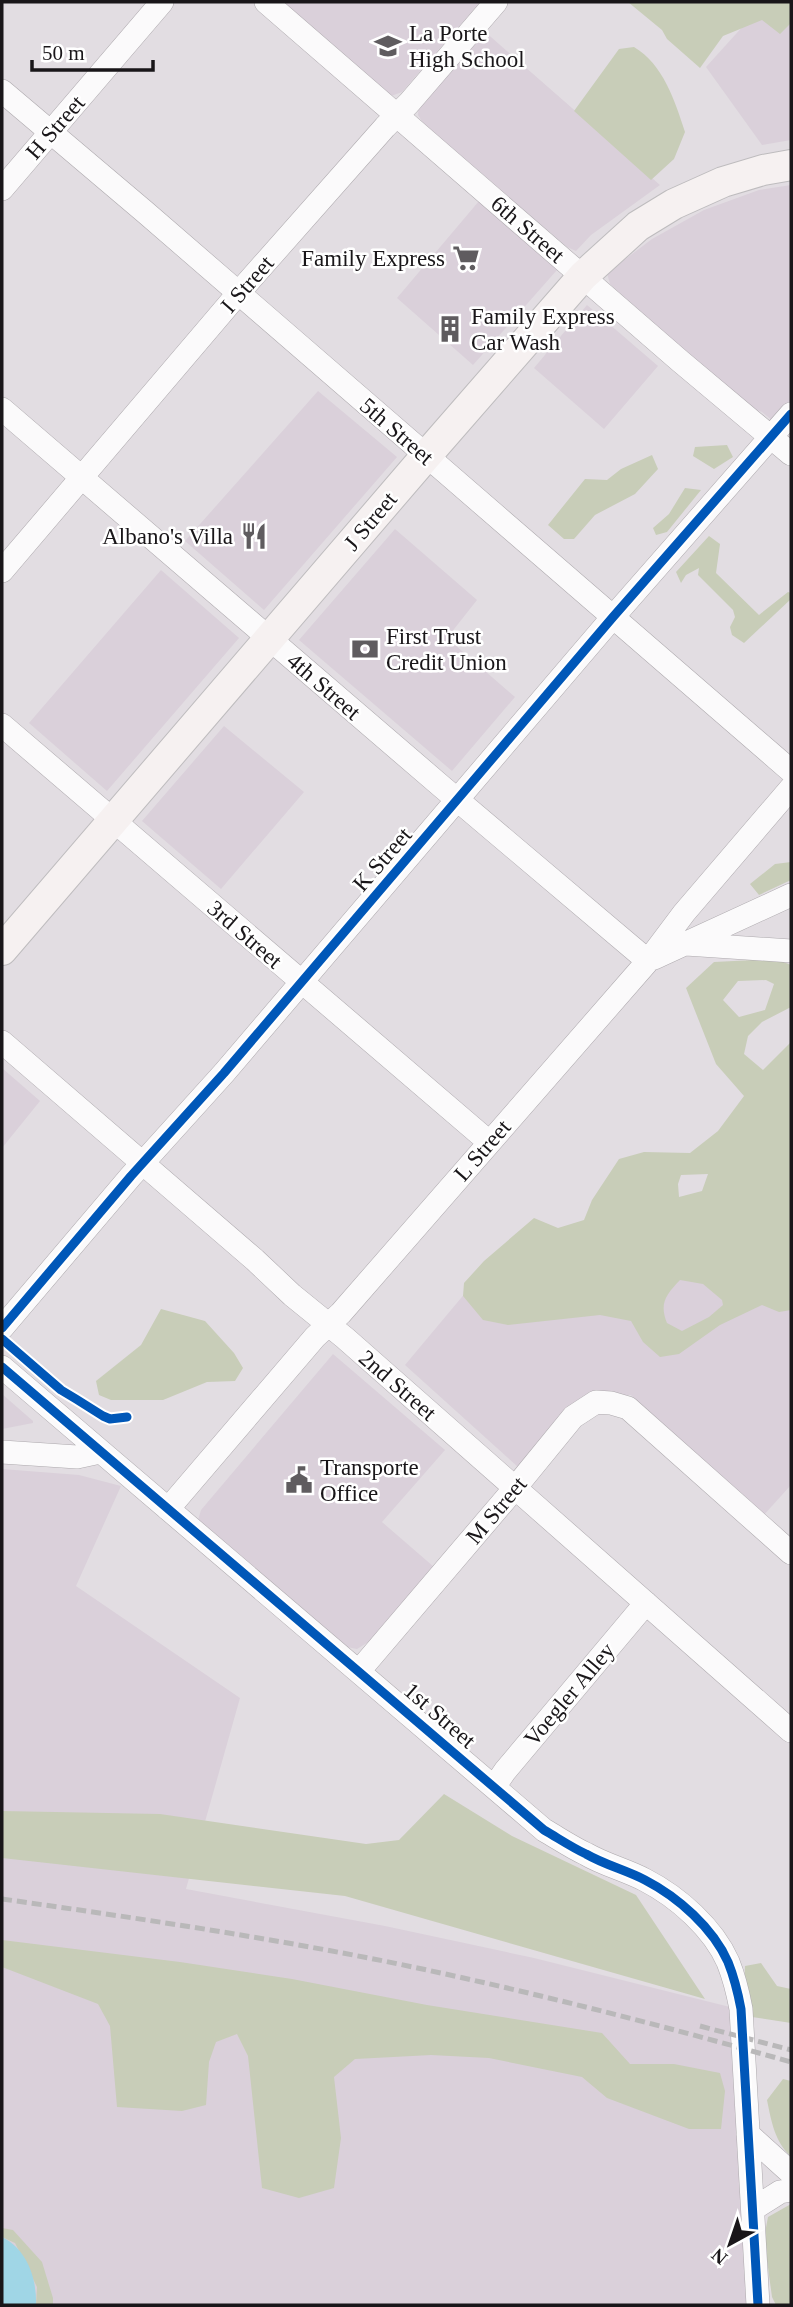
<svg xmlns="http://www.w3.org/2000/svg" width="793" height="2307" font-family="'Times New Roman',serif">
<rect width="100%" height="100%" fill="#e2dde2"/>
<path fill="#dad0da" d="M282,2H480L402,92L391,96Z
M765,2H791V140L762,145L706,67Z
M483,30L660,185L591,235L576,251L567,247L496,186L423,123L418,115L419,104Z
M791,185V434L790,435L762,412L749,407L734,396L610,284L607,273L652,239L704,210L759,190Z
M479,201L557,270L473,365L397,298Z
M587,305L658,366L604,429L534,368Z
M318,391L397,457L264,610L185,541Z
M395,529L477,600L447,638L515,697L452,771L299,640Z
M161,570L239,638L107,791L29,723Z
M224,726L304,792L221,889L142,821Z
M2,1068L40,1101L2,1148Z
M791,1244V1485L761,1518L666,1435L631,1395L585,1397L558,1417L518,1467L405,1365L487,1267Z
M333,1354L445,1450L382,1522L434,1567L370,1641L357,1649L342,1646L198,1520L201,1510Z
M2,1394L33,1421V1423L2,1429Z
M2,1469L79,1475L121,1486L76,1586L240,1698L186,1889L385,1926L534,1958L730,2007L748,2305H2Z"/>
<path fill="#c8cdb8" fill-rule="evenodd" d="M628,2H791V23L780,34L762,20L723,36L700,68L667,39L662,30Z
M634,47C663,64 675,101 685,132L674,159L651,180L574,111L619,49Z
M727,445L733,457L714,469L693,456L695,447Z
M652,455L658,469L635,494L595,515L574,539H564L548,525L585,479L607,480L621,469Z
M685,488L701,490L667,532L656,535L653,528L669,514Z
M709,536L720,544L716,573L759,615L788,592L791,593V599L744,643L732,635L730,627L735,617L733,610L698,575L699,568L686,575L681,583L676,572Z
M791,862V880L759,895L750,884L775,864Z
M776,959L791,965V1007L762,1022L748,1036L744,1054L763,1070L791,1042V1310L779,1312L762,1305L720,1325L679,1354L660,1357L643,1342L631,1321L600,1315L508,1325L483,1320L463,1296L464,1283L484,1261L534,1218L558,1228L584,1220L592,1200L619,1159L644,1152L690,1153L718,1131L744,1096L716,1064L686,988L714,962ZM766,980L774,984L765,1010L739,1017L723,1000L738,981ZM708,1174L702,1191L679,1197L678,1184L681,1175ZM680,1280L703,1284L722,1300L723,1305L709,1317L682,1331L667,1323C659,1303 666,1295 680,1280Z
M161,1309L205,1321L234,1353L243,1368L235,1381L207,1382L163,1400H111L99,1395L96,1381L141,1345Z
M444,1794L512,1836L636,1895L705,1999L345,1896L2,1858V1811L160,1814L366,1844L399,1840Z
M2,1940L180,1962L292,1979L427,2005L602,2033L630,2064H674L720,2073L725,2091L721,2129H689L607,2098L582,2077L489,2058L431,2055L355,2059L334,2077L341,2138L334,2188L299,2198L262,2188L248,2056L237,2034L216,2042L209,2062L206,2105L182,2111L117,2107L110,2026L98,2004L2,1967Z
M761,1963L777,1986L791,1989V2023L752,2017L744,1987L745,1966Z
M783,2079L791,2081V2156C775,2143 771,2120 767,2100Z
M791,2204V2305H776L772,2297L764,2238L768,2217Z
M2,2228L13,2230L42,2262L53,2298V2305H36L37,2287L15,2243L2,2237Z"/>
<path fill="#a0d6e6" d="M2,2237C27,2249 37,2279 36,2305H2Z"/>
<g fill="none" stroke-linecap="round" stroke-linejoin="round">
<defs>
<path id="minor" d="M266,2L680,361L791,454
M2,91L145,212L791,771
M2,189L162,2
M2,409L441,786L648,961
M2,571L248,282L385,127L409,103L496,2
M2,725L489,1142
M686,944L791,951
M654,958L791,895
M2,1042L255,1260L292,1295L345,1338L791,1731
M2,1328L131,1176L224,1073L613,617L791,414
M2,1367L544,1830C558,1838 571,1847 586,1854C605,1865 626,1870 645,1880C678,1897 713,1928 728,1962C734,1977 738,1993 741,2009L758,2305
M2,1452L77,1457L100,1452
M168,1509L315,1337L341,1313L648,961L684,913L791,788
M359,1671L515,1488L573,1417L596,1402L611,1403L628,1408L791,1553
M494,1787L505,1771L646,1603
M748,2134L791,2173
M753,2209L780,2192L791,2190"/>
<path id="major" d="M2,950L426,456L583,276L638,226L674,204L723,182L763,170L791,165"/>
</defs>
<use href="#minor" stroke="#ada9ad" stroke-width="24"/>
<use href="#major" stroke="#bebcbe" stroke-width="32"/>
<use href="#minor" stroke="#fbfafb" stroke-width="23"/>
<use href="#major" stroke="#f6f1f1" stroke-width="30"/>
<path stroke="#b9b8b9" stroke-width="5" stroke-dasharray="10 5" stroke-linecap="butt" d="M2,1899C130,1917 258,1936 384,1961C521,1989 657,2024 791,2062
M700,2026L791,2050"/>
<defs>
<path id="cycleway" d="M2,1328L131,1176L224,1073L613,617L791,414
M2,1339L61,1390L76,1399L103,1416L110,1419L127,1417
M2,1367L544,1830C558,1838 571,1847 586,1854C605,1865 626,1870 645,1880C678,1897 713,1928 728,1962C734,1977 738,1993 741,2009L758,2305"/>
</defs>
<use href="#cycleway" stroke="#fff" stroke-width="13"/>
<use href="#cycleway" stroke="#0057b8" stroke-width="9"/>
</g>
<defs>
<symbol id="school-bare" viewBox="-9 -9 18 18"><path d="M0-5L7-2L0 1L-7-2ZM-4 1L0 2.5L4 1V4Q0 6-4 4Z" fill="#5f5c5f" stroke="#fff" stroke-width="2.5" paint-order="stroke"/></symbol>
<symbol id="supermarket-bare" viewBox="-9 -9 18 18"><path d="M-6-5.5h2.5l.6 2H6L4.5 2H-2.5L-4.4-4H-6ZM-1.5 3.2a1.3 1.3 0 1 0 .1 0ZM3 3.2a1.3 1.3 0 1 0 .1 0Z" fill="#5f5c5f" stroke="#fff" stroke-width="2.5" paint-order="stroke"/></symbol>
<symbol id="building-bare" viewBox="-9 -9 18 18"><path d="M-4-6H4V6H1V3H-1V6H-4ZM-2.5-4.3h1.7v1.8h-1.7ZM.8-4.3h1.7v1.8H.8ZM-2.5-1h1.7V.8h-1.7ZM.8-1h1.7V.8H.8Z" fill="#5f5c5f" stroke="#fff" stroke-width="2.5" paint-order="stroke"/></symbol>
<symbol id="restaurant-bare" viewBox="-9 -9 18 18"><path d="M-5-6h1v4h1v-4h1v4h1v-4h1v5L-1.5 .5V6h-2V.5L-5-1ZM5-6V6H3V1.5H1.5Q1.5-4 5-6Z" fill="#5f5c5f" stroke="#fff" stroke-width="2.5" paint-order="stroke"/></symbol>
<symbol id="bank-bare" viewBox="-9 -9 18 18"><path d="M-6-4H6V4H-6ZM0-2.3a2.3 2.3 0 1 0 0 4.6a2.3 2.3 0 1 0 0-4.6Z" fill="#5f5c5f" stroke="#fff" stroke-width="2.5" paint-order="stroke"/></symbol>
<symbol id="civic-bare" viewBox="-9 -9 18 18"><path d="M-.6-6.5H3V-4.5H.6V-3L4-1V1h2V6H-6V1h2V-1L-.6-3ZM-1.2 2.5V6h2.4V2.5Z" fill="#5f5c5f" stroke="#fff" stroke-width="2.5" paint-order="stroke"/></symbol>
</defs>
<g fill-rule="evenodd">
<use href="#school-bare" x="369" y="27" width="38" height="38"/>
<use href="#supermarket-bare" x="447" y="239" width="38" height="38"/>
<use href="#building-bare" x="431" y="310" width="38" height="38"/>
<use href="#restaurant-bare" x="235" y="517" width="38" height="38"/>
<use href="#bank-bare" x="346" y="630" width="38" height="38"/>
<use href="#civic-bare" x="280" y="1461" width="38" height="38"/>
</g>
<g text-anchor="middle" stroke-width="5" stroke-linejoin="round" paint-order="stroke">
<g font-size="23" fill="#191619" stroke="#fff" text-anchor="start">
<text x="409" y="41">La Porte<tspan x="409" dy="26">High School</tspan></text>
<text x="445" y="266" text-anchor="end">Family Express</text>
<text x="471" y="324">Family Express<tspan x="471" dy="26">Car Wash</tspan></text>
<text x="233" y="544" text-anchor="end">Albano's Villa</text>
<text x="386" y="644">First Trust<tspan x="386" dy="26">Credit Union</tspan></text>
<text x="320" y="1475">Transporte<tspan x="320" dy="26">Office</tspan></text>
</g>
<g font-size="23" fill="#191619" stroke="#fff">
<text transform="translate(55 127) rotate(-49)" y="8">H Street</text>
<text transform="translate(528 229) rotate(41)" y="8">6th Street</text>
<text transform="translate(247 284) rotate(-49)" y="8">I Street</text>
<text transform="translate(397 431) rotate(41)" y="8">5th Street</text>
<text transform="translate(370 521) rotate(-50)" y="8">J Street</text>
<text transform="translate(324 686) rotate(41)" y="8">4th Street</text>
<text transform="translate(382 859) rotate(-49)" y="8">K Street</text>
<text transform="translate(245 934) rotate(41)" y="8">3rd Street</text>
<text transform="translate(482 1150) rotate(-49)" y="8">L Street</text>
<text transform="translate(398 1385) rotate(41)" y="8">2nd Street</text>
<text transform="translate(496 1510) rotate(-50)" y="8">M Street</text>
<text transform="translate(569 1694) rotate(-50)" y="8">Voegler Alley</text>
<text transform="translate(440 1715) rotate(41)" y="8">1st Street</text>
</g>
</g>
<rect width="793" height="2307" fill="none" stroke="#191619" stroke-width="7"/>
<g transform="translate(730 2244) rotate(220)" stroke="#ffffff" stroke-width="5" paint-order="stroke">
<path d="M0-5L12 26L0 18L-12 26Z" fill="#191619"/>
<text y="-10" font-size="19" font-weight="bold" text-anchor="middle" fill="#191619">N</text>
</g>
<path d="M32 60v10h121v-10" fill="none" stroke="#191619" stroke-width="3.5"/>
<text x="42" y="60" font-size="21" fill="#191619" stroke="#ffffff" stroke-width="5" paint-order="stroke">50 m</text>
</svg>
